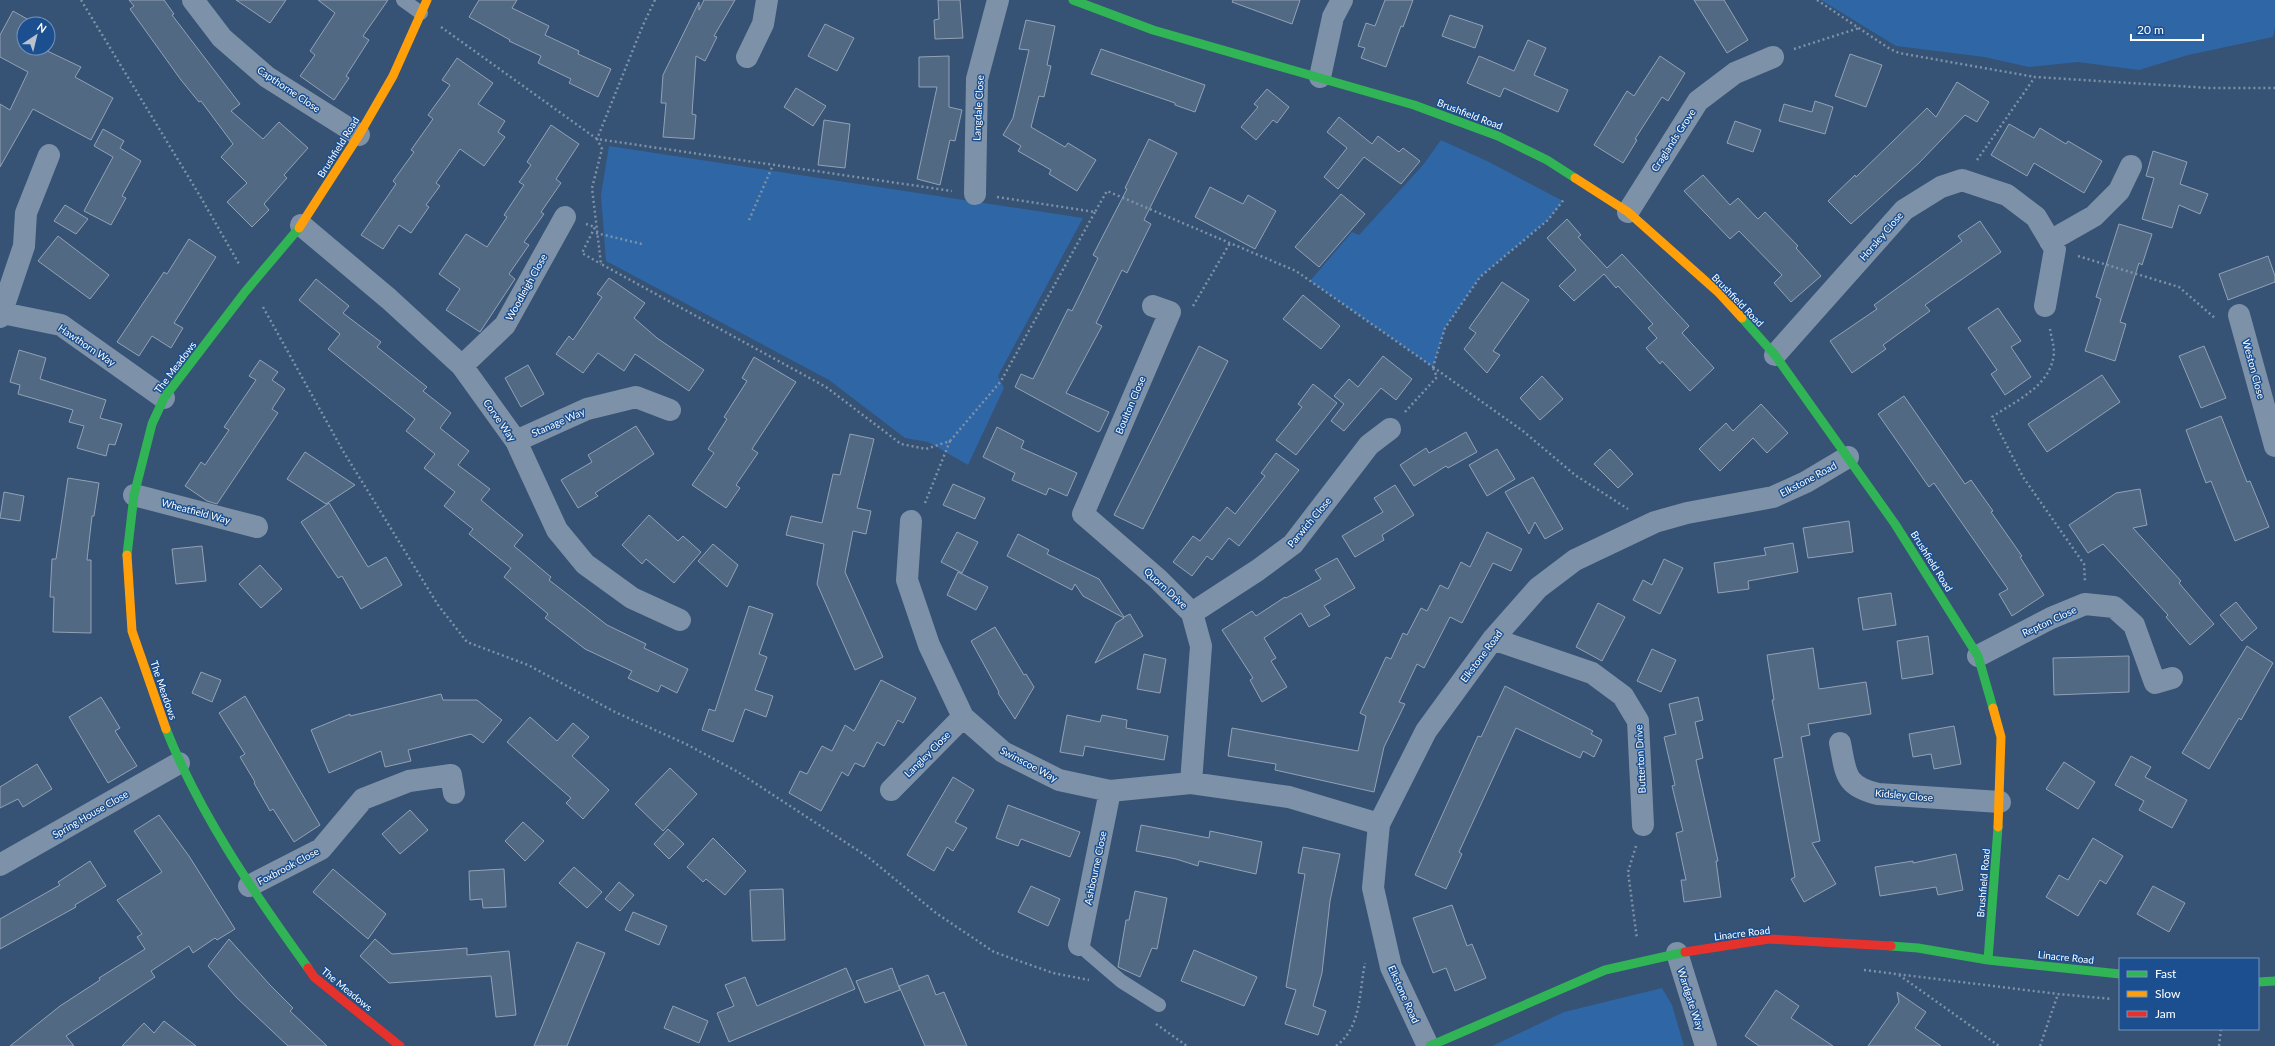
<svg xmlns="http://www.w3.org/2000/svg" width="2275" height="1046" font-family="Lato,sans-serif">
<rect width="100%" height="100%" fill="#365274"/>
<path fill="#2f66a5" d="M1821,0H2275V28L2273,37L2188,55L2139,70L2078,62L2029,67L1984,57L1896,46Z
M1441,140L1489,162L1563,201L1548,220L1480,277L1445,328L1433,367L1310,281L1352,232L1359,235L1423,165Z
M609,146L1083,218L998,376L1004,388L968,465L928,442L905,438L829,380L606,261L601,195Z
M1662,988L1672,1005L1684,1046H1492L1564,1012Z"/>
<path fill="#526984" stroke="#92a2b6" d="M129,0H164L174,14L172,15L240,104L231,111L263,139L279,122L308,148L284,175L287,178L264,204L269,210L252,227L227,202L247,183L221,157L233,144L201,101L199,102L181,80L130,9L134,6Z
M236,0H286L270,23Z
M318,0H388L363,36L369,40L346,76L349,78L334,100L300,76L315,55L310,51L335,13Z
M479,0H517L512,8L549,26L545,35L579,51L578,54L611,69L598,97L569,83L571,79L538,63L541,56L509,41L510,40L469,17Z
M704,0H735L714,36L717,37L705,61L696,56L692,114L696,115L694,139L663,137L666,103H661L663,75L699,2V10Z
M938,0H960L963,38L935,39L934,20L939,19Z
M1233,0H1300L1292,24L1232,2Z
M1385,0H1413L1403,27L1401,26L1386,67L1361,58L1365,48L1358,46L1366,23L1375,26Z
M1694,0H1724L1748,40L1727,53Z
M13,11L36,24H24V48H41L81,67L75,77L113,98L91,140L33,109L0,167V104L10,110L28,72L0,57V35Z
M1450,15L1483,26L1475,48L1442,36Z
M1026,20L1055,26L1047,65L1051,66L1044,97L1039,96L1031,127L1065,147L1068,143L1096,160L1077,191L1049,174L1051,170L1018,151L1021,146L1003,135L1013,118L1029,50L1019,49Z
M825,24L854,38L837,71L808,56Z
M1528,40L1546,48L1534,75L1568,90L1558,112L1504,88L1500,97L1467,83L1479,56L1514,71Z
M1101,49L1205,85L1195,112L1175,105V103L1091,74Z
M1850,54L1882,65L1866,107L1835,96Z
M949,56V107L962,110L955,141L950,140L940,185L917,179L937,87H919V57Z
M1660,56L1685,73L1668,101L1662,97L1635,139L1637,140L1623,163L1594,145L1627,91L1634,96Z
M457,58L493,83L478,104L505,121L498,132L505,137L484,166L460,149L436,183L440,186L426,205L429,207L411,233L399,225L383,249L361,235L396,184L393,181L414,152L411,150L433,119L428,115L450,85L442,80Z
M1957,82L1989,102L1977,122L1965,115L1919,163L1851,224L1828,201L1855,175L1856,177L1927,108L1936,117Z
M796,88L826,106L813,126L784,107Z
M1267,89L1289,107L1277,123L1273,120L1256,140L1241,127L1258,107L1254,104Z
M1815,101L1833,107L1825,134L1779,121L1784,104L1812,112Z
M1339,117L1372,144L1378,136L1399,152L1403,148L1420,161L1401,184L1364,157L1338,189L1324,177L1347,148L1327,132Z
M824,120L850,124L845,168L818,165Z
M1735,121L1761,130L1753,152L1727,143Z
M2009,124L2034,138L2040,128L2066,144L2068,141L2102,161L2084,193L2034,163L2027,176L1991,155Z
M551,125L579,144L556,179L561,183L541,212L544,214L524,242L529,245L509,274L515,279L480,332L446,310L460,289L439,274L466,234L487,247L507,217L504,215L524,185L519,182L531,165L527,162Z
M103,129L124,141L120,148L141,161L122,196L126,198L111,225L84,211L113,157L94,146Z
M1149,139L1177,153L1144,220L1151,224L1127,273L1122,270L1096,323L1102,326L1066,393L1109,412L1100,431L1098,432L1015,387L1021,374L1033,379L1068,309L1072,311L1098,258L1093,255L1127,189L1125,188Z
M2153,151L2187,162L2180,184L2208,194L2200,214L2179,205L2172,228L2142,219L2154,178L2146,176Z
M1703,175L1730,205L1738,198L1758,219L1765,212L1798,246L1796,248L1821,276L1791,302L1774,283L1782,275L1739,231L1730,239L1684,191Z
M1210,187L1243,204L1248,195L1276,211L1255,249L1195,217Z
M1341,194L1365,214L1319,267L1295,247Z
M65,205L88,219L76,234L54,221Z
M1567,219L1581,235L1578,237L1607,268L1622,254L1689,326L1682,333L1714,368L1690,391L1662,361L1660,364L1646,348L1657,338L1648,328L1653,324L1618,286L1616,288L1604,274L1574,301L1559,286L1576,270L1547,238Z
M1980,221L2001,252L1925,305L1930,311L1883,345L1886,349L1852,373L1830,341L1877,309L1874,305L1962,241L1958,236Z
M2119,224L2152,234L2142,265L2139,263L2120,322L2126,324L2115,361L2085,351L2101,299L2096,297Z
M58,236L109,275L90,299L38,261Z
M189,239L216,257L174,323L183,328L171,348L152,336L139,356L117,342L164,272L167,274Z
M2268,256L2275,276V282L2228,300L2219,274Z
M609,278L645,303L634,318L657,338L704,370L689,391L635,354L624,371L598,353L583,373L556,354L569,336L573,340L602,297L597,294Z
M316,279L349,306L343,313L381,342L377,347L427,387L423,391L451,413L440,428L469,451L458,465L490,489L481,500L523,535L514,546L551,577L549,580L607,625L646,644L644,648L688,669L677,693L661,685L658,692L628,678L632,671L585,649L545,618L548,614L504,577L511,568L469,534L473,529L444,506L455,492L424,468L435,454L406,431L415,419L328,349L340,334L299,300Z
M1502,282L1529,300L1493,351L1500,355L1487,373L1464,349L1476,333L1469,328Z
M1303,295L1340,326L1321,349L1283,319Z
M1998,308L2021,341L2011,347L2031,377L2005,395L1991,374L1997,370L1968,328Z
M1199,346L1228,361L1143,529L1114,515Z
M2204,346L2226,398L2201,408L2179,356Z
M19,350L46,358L40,379L106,400L100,418L122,424L115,445L109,444L106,456L77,448L84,426L69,422L73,410L18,394L20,385L10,382Z
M1383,356L1412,379L1396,400L1381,388L1344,431L1331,421L1344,404L1334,396L1349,379L1358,387Z
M754,357L796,382L752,449L758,453L736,485L740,488L726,508L692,485L714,453L708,449L727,419L724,417L747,381L742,378Z
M260,360L278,372L272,380L285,389L272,409L278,413L217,504L207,501L185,486L201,462L205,465L229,430L224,427L256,380L249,376Z
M528,365L544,394L521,407L505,378Z
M2102,375L2120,402L2047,452L2028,424Z
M1542,376L1563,399L1540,420L1520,398Z
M1313,384L1337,403L1296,455L1276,440L1302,407L1298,404Z
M1904,396L1965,484L1971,480L1993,511L1991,512L2022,556L2020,557L2044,595L2012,616L1999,594L2008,589L1934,483L1929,487L1878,414Z
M1761,404L1788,433L1767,453L1753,438L1720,471L1699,449L1726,423L1733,431Z
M2221,416L2247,482L2250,481L2269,527L2235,541L2211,481L2206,483L2186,430Z
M636,426L654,454L595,493L598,496L578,508L561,480L592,462L588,455Z
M997,427L1024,441L1021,448L1077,473L1067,496L1049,488L1046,495L1012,480L1015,473L983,457Z
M1466,432L1477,452L1448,468L1446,466L1414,486L1400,465L1426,448L1429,453Z
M850,434L874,439L857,508L871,511L866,534L853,531L845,572L883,657L855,670L817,584L824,544L786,535L791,516L822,523L833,474L840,475Z
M1497,449L1515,479L1487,496L1469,465Z
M1610,449L1633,474L1618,488L1594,464Z
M305,452L355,485L326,504L287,479Z
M1276,453L1299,470L1239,546L1229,538L1212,560L1207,556L1192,576L1173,562L1193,536L1200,541L1227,507L1235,514L1265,476L1261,473Z
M1533,477L1563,529L1545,539L1535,522L1529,534L1505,492Z
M68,478L99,483L94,516H92L87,560H91V633L53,632L54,597H50L52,559H56Z
M953,484L985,498L975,519L943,505Z
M1395,485L1414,515L1382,535L1384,540L1355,557L1342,536L1383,512L1374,498Z
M2140,489L2147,525L2133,528L2181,581L2179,583L2214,624L2190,645L2166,617L2168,615L2103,544L2088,553L2069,525L2116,493Z
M4,492L24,496L20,521L0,518Z
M329,503L368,567L386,557L402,585L361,609L342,576L338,578L301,522Z
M649,515L678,541L683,536L701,552L674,583L646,559L642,564L622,545Z
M1849,521L1853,552L1808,558L1803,528Z
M957,532L978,542L962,573L941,562Z
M1487,532L1522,549L1511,571L1493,563L1462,623L1450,617L1424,668L1417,664L1399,702L1405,704L1384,747L1374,792L1275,770L1276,764L1228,756L1232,728L1358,751L1366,716L1360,713L1386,657L1391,659L1403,633L1407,635L1421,608L1427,611L1440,585L1448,589L1461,562L1470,567Z
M1018,534L1049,550L1047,554L1099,579L1124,617L1130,614L1143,636L1095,663L1116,623L1124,618L1083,596L1075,584L1072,590L1007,556Z
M1793,543L1798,572L1748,581L1749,589L1718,593L1714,563L1766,555L1764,548Z
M713,544L738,565L727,587L698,561Z
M202,546L206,581L176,584L172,549Z
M1337,558L1355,588L1324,606L1330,615L1309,627L1301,613L1264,638L1276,658L1271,661L1287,687L1262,702L1250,680L1253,678L1222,630L1252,611L1256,616L1285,597L1286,598L1321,579L1315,570Z
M1664,559L1683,568L1660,614L1633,600L1643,580L1652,585Z
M260,565L282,589L261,608L239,584Z
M958,572L988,587L976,610L947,595Z
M1891,593L1896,625L1863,630L1858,598Z
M2236,602L2257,628L2242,641L2220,615Z
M1598,603L1625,617L1602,661L1576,647Z
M749,606L773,614L759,654L767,657L755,690L773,696L766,717L745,709L733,742L702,730L709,709L715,711Z
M995,627L1024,675L1026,674L1034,687L1015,719L998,693L999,692L971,641Z
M1928,636L1933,674L1902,679L1897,641Z
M2247,646L2273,663L2241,720L2239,718L2209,769L2182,753Z
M1813,648L1819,689L1866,682L1871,714L1808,724L1810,735L1801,737L1820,841L1812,843L1836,884L1804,902L1791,879L1795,877L1774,759L1783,757L1772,700H1774L1767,655Z
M1652,649L1676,660L1661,692L1637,681Z
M1144,654L1166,659L1160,693L1137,689Z
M2129,656V692L2054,695L2053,658Z
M201,672L221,680L212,702L192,693Z
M881,680L916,698L903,723L898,720L884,746L877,742L864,767L855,763L848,776L842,772L821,811L789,793L800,771L807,774L822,746L832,751L845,725L854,731Z
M1505,686L1593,731L1591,734L1602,740L1594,757L1583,751L1580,758L1516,728L1459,852L1462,854L1446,889L1415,875L1478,736L1481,737Z
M441,694L443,700H477L502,720L483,743L471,734L408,750L411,761L385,767L381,751L329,773L311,730L350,714V716Z
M245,696L320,825L294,842L273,809L270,811L254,783L255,782L240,757L245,754L219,713Z
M101,697L120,728L115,731L137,766L108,783L69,717Z
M1698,697L1703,720L1695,722L1703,758L1696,760L1718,861H1716L1721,897L1684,902L1681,880H1686L1676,833L1683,831L1672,786L1675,785L1664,737L1676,734L1669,704Z
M1067,715L1100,722L1102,715L1127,720L1126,728L1168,736L1164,760L1085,746L1083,756L1060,752Z
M530,717L557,741L573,723L589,737L572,756L609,790L583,819L566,803L571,798L507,742Z
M1954,726L1961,764L1934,769L1931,754L1913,757L1909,734Z
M2131,756L2151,767L2145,777L2187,800L2172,828L2139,810L2144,801L2115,785Z
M2064,762L2095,782L2078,809L2046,789Z
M37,764L52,789L23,807L18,799L0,808V787Z
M670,768L697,794L663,831L635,804Z
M953,777L974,790L955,822L967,828L953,851L947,847L934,871L907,855Z
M1008,805L1080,832L1070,857L1021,839L1018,846L996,838Z
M410,810L428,830L400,854L382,834Z
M159,815L189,856L235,929L217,940L215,938L193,953L189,946L151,971L155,977L66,1036L74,1046H10L60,1006L100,980L99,978L145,949L137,937L142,934L117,900L162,872L134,831Z
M523,822L544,841L525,861L505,841Z
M1141,825L1209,838L1210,831L1262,842L1256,874L1199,861L1198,866L1176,859L1136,851Z
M668,829L684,844L669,859L654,844Z
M713,838L746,871L725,895L706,879L703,882L687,867Z
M2093,838L2123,856L2106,884L2100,880L2078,916L2046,897L2059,875L2068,880Z
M1303,847L1340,854L1330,901L1322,973L1313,1006L1326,1011L1318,1035L1285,1024L1296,990L1286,987L1305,874L1298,873Z
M1956,854L1963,890L1938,895L1936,887L1880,896L1875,867L1913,861V863Z
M90,861L106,886L75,905L76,907L0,949V919L60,885L58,882Z
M574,867L602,892L587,908L559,883Z
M333,869L386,914L368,939L313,892Z
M504,869L506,907L483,908L482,899L470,900L469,871Z
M619,882L634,895L620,911L605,899Z
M1031,886L1060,899L1048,926L1018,912Z
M2153,886L2185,903L2169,932L2137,914Z
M783,889L785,940L752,941L750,890Z
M1135,891L1167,898L1157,949L1152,948L1140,977L1118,967L1126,920H1129Z
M1452,905L1467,946L1472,944L1486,978L1455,991L1446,968L1433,973L1413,918Z
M633,912L667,926L659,945L625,930Z
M229,939L270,985L293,1008L290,1011L327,1046H288L237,998L208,966Z
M375,939L392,954L467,948V955L509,951L516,1015L496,1017L491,976L389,983L360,956Z
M577,942L605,953L584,1004L567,1046H534Z
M1194,950L1257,977L1244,1006L1181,981Z
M846,968L855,989L729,1042L717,1013L734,1006L725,985L745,977L757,1006Z
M892,968L900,990L865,1003L856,981Z
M928,975L936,995L944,992L967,1046H925L899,986Z
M1776,990L1799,1006L1791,1018L1833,1046H1759L1745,1036Z
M1897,992L1926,1012L1915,1028L1941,1046H1868L1899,1002Z
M673,1006L708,1021L699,1043L664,1028Z
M164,1021L196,1046H122L144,1023L154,1033Z"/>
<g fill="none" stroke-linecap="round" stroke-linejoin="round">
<path stroke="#7d92a8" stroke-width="2.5" stroke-dasharray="2 3" stroke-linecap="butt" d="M81,0L200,196L239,264
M655,0L643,25L597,139L602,149L592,188L601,264L826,387L901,444L926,449L950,441L1001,381L1095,212
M1817,0L1890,49L1899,53L2035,77
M441,27L597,139L952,191
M1794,49L1859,28
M1977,160L2035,77L2210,88H2275
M997,197L1095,212L1107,191L1296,271L1433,367L1445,328L1480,277L1548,220L1565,198
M749,220L773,165
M586,224L595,227L582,253L601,264
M596,233L642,244
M2078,256L2179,287L2216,319
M1193,306L1230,243
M263,307L343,451L390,527L438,605L467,642L528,665L615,712L686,744L738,772L868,857L936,913L994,952L1053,973L1089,980
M2050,329C2051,336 2054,345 2054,353C2051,386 2017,400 1992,417L2023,477L2084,564L2085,582
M1433,367L1523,431L1575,475L1628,509
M1405,412L1437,377L1433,368
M925,503L950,441
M1636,846L1628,872L1637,939
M1864,970L2058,994L2112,999
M1899,975L1999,1046
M1156,1024L1187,1046
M1336,1046C1362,1027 1359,991 1365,963
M2040,1046L2058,994
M2219,1046L2221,1029"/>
<path stroke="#7d92a8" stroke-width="14" d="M403,0L421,13
M1079,945L1121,981L1159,1005"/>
<path stroke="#7d92a8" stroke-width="22" d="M193,0L222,38L267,77L359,135
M747,57L763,24L767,0
M1320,77L1333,17L1342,0
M975,194L977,79L998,0
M1628,212L1698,101L1735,73L1773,57
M301,225L389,299L462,366L516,441L557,530L585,564L632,598L680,620
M2050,241L2094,216L2119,191L2131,166
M1153,306L1170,312L1083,514L1158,579L1192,613L1201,646L1191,783
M2,313L61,325L164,398
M2239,315L2275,446
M0,317L24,246L26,213L49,155
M1775,355L1904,210L1941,187L1962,180L2007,195L2036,217L2055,249L2045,306
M462,366L505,325L565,217
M516,441L587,409L636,397L670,410
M134,495L257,527
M911,521L907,580L929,645L963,717L1003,752L1059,780L1110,791L1191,783L1289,797L1379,824
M1192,613L1258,570L1293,544L1369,445L1390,429
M1493,639L1592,673L1623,696L1638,721L1643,825
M1978,656L2051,618L2085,604L2114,607L2134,625L2155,683L2172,678
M1840,743C1846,773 1844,786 1878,794L2000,802
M891,790L963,717
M0,865L179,763
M249,886L321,849L363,799L409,781L451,775L454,793
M1079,945L1110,791
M1677,953L1706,1046
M1428,1046L1391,967L1373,888L1379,824L1426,731L1493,639L1538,588L1575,560L1655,522L1687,513L1773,497L1806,482L1848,457"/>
<path stroke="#30b455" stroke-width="9" d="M1073,0L1153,30L1414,105L1498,136L1547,160L1575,178
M1742,318L1775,355L1895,524L1978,656L1993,708
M127,555L134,495L152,424L164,398L245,292L299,228
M166,729C200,815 254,893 308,968
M1891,946L1918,948L1988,960L2120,974
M1988,960L1998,827
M2258,982L2275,981
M1430,1046L1605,970L1685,952"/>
<path stroke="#ff9f0a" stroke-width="9" d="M1575,178L1628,212L1719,293L1742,318
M299,228L359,135L393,76L427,0
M127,555L132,631L166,729
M1993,708L2001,737L1998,827"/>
<path stroke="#e5322d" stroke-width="9" d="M1685,952L1769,939L1891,946
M308,968L314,977L400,1046"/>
</g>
<g text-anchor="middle" stroke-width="3" stroke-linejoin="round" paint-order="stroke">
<g font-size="10" fill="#fff" stroke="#1b4f8f">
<text transform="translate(289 89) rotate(34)" y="4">Capthorne Close</text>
<text transform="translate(978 108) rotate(-87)" y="4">Langdale Close</text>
<text transform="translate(1470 114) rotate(21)" y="4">Brushfield Road</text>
<text transform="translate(1673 140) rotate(-57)" y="4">Craglands Grove</text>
<text transform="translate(338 147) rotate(-58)" y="4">Brushfield Road</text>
<text transform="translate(1881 236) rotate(-49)" y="4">Horsley Close</text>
<text transform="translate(526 287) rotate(-61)" y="4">Woodleigh Close</text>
<text transform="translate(1738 300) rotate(46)" y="4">Brushfield Road</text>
<text transform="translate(87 345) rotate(34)" y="4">Hawthorn Way</text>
<text transform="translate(175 367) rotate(-53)" y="4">The Meadows</text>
<text transform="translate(2254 369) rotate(75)" y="4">Weston Close</text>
<text transform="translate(1130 405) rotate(-67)" y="4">Boulton Close</text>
<text transform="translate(500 420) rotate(55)" y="4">Corve Way</text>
<text transform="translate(558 422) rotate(-24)" y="4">Stanage Way</text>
<text transform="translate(1808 479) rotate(-28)" y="4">Elkstone Road</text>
<text transform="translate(196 511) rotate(15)" y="4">Wheatfield Way</text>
<text transform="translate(1309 522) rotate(-50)" y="4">Parwich Close</text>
<text transform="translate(1932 561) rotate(58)" y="4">Brushfield Road</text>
<text transform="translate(1166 588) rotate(43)" y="4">Quorn Drive</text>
<text transform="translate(2049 621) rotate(-25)" y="4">Repton Close</text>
<text transform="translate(1481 656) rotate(-53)" y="4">Elkstone Road</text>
<text transform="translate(164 690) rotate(71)" y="4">The Meadows</text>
<text transform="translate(927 754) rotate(-45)" y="4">Langley Close</text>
<text transform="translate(1640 759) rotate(-93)" y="4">Butterton Drive</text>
<text transform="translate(1029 764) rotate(28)" y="4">Swinscoe Way</text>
<text transform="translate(1904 795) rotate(5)" y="4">Kidsley Close</text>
<text transform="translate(90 814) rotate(-30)" y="4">Spring House Close</text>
<text transform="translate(288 866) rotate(-28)" y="4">Foxbrook Close</text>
<text transform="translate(1095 868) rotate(-78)" y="4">Ashbourne Close</text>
<text transform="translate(1983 883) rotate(-85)" y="4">Brushfield Road</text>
<text transform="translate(1742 933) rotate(-7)" y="4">Linacre Road</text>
<text transform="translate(2066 957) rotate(6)" y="4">Linacre Road</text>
<text transform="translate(347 989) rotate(39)" y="4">The Meadows</text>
<text transform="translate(1404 994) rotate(66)" y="4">Elkstone Road</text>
<text transform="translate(1691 999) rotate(72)" y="4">Wardgate Way</text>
</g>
</g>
<rect x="2119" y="958" width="140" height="72" fill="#1b4f8f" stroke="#7695bc"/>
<rect x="2127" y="971" width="20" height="6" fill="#30b455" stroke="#7695bc"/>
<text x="2155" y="978" font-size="12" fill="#ffffff">Fast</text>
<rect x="2127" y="991" width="20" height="6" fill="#ff9f0a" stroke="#7695bc"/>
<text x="2155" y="998" font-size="12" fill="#ffffff">Slow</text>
<rect x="2127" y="1011" width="20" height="6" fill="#e5322d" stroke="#7695bc"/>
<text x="2155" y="1018" font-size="12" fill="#ffffff">Jam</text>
<g transform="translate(36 36) rotate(35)"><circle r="19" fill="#1b4f8f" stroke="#7695bc"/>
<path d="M0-3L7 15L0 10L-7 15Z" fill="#b9c2ce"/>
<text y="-6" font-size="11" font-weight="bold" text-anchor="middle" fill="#ffffff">N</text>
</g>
<path d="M2131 34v6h72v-6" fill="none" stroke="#ffffff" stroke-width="2"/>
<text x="2137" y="34" font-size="12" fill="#ffffff" stroke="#1b4f8f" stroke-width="3" paint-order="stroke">20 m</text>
</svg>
